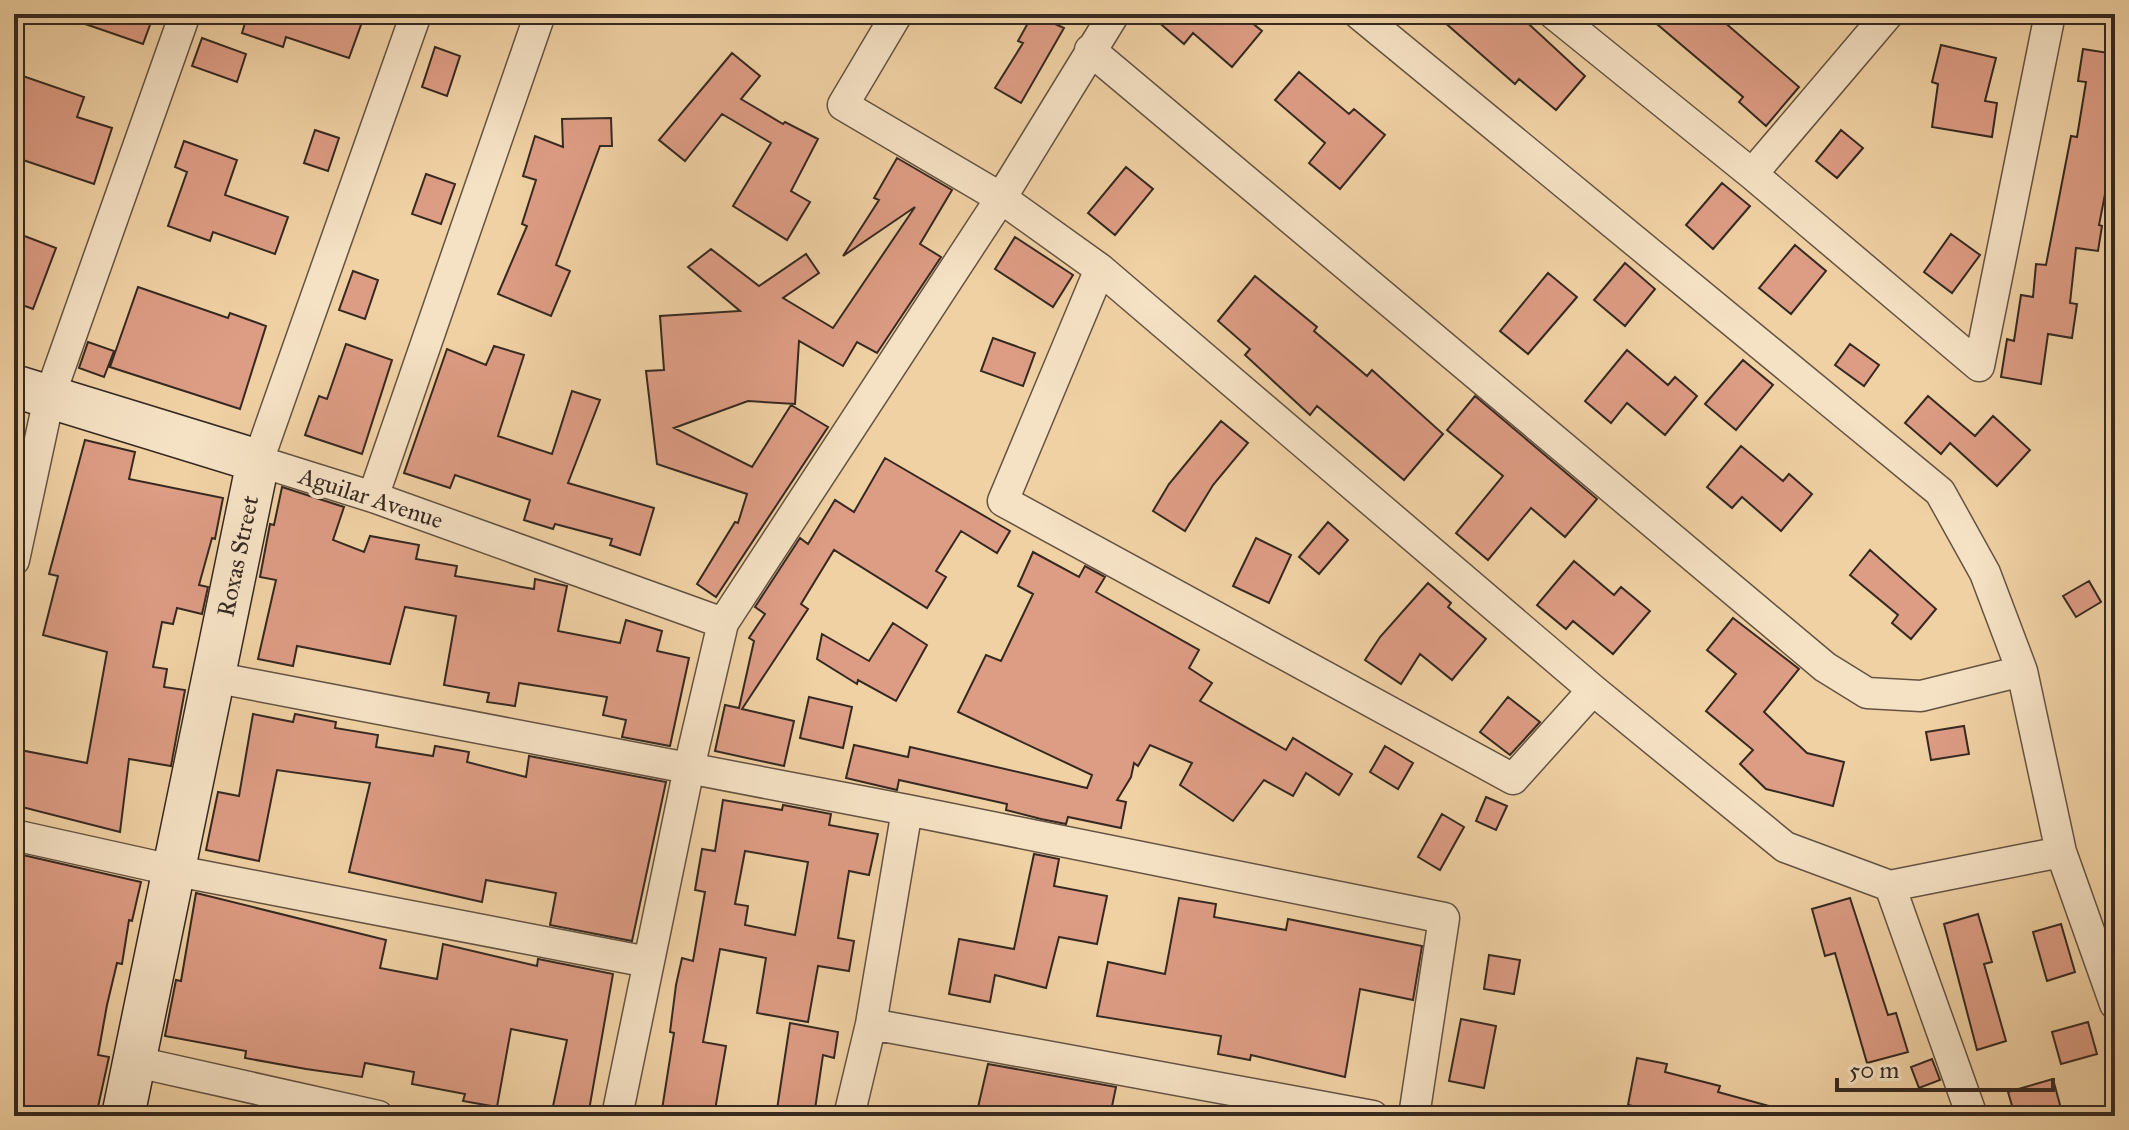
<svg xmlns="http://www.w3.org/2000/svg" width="2129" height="1130" font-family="'IM FELL Great Primer',serif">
<rect width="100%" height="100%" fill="#f0d1a4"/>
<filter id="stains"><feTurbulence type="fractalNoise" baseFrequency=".0025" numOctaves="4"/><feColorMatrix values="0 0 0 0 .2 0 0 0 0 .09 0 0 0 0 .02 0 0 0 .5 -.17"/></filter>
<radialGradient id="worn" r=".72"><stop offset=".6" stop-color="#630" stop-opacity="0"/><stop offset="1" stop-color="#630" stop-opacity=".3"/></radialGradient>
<path fill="#dd9c84" stroke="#362921" stroke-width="2" fill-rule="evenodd" d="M69,14H154L143,44L68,18Z
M232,14H340L362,22L349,58L286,37L283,47L242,33L245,23L231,18Z
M1033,14L1064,28L1021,103L995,88L1023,43L1018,41Z
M1149,14H1241L1262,31L1232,67L1193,33L1184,44Z
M1435,14H1518L1585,76L1556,110L1519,79L1515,84Z
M1645,14H1715L1799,87L1766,126L1739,102L1743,97Z
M202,38L246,54L237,82L192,66Z
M1941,45L1996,58L1985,101L1997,103L1992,137L1932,127L1938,84L1932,82Z
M435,47L460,56L447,96L422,87Z
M2083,49L2115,54V143L2099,225L2102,226L2098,251L2076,248L2070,303L2077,304L2072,338L2048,334L2041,384L2001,377L2007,339L2014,341L2021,295L2033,297L2036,264L2046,265L2071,136L2077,137L2086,82L2078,81Z
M732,53L760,76L741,99L783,124L785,122L818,139L791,191L810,202L787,240L733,206L771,143L722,114L685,161L659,140Z
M1299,72L1349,114L1354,109L1385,135L1340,189L1309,163L1325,143L1275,100Z
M14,73L84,97L77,117L112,128L94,184L14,157V130L20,111L14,109Z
M611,118L612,146H600L556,265L570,271L551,316L498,294L527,226L522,224L536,180L523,176L535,136L563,147L562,119Z
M315,130L339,138L328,171L304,163Z
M1841,130L1863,148L1837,178L1816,161Z
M184,141L237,160L225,195L288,217L275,254L213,232L210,241L168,226L187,172L175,167Z
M897,158L952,190L920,244L941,257L877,353L857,342L843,366L799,341L795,404L748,401L674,428L752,467L791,405L828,427L716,597L697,584L735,522L738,523L747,494L657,464L646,371L664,370L660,316L740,311L688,267L711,249L759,286L806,254L819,273L783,298L833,328L915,207L843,256L879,200L874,198Z
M1126,167L1153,189L1115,235L1088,213Z
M426,174L455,184L441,224L412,214Z
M1722,183L1750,206L1713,249L1686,225Z
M14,232L56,248L33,309L14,302Z
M1951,234L1980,255L1952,293L1924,272Z
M1015,237L1073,275L1053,307L995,269Z
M1795,245L1826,271L1791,314L1759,288Z
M1625,263L1655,289L1625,326L1594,300Z
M353,271L378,280L365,319L339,310Z
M1548,273L1577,297L1528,354L1500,331Z
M1255,276L1317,327L1314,331L1367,376L1372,370L1443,434L1404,480L1317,406L1310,415L1245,355L1250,349L1218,321Z
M138,287L228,318L230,313L266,326L240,409L110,367Z
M993,338L1035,353L1023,386L981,371Z
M88,342L114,351L104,377L79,368Z
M346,344L392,360L362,454L305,435L319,396L327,399Z
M1850,344L1879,365L1864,386L1835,365Z
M494,346L524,355L498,436L552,454L572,391L600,400L568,483L654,508L640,555L610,545L612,539L555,524L553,529L524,520L530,500L455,475L450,488L404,473L447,349L486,365Z
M1627,350L1668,385L1675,377L1697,396L1665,435L1627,403L1611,423L1585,401Z
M1743,360L1773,385L1736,430L1705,404Z
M1475,396L1597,499L1565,537L1531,508L1488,560L1456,533L1503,476L1447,430Z
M1928,396L1975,436L1993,416L2030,450L1997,486L1950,443L1941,454L1905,423Z
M1221,421L1248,443L1213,485L1185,531L1153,511L1169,484Z
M85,440L135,452L129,479L223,498L215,539L212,538L199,585L208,587L202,614L177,608L173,624L162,622L153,667L167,669L164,687L185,690L171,766L129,759L120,832L14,805V777L20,750L87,763L107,652L43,635L58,576L49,574Z
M1741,446L1783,481L1789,474L1812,494L1781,531L1742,497L1732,508L1707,487Z
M885,458L1010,531L997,553L961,531L936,571L946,577L927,608L834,550L801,604L808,609L742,709L794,721L784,766L715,751L725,705L739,708L754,641L749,638L765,614L755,607L800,538L808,544L835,500L854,512Z
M282,487L344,507L333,540L364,552L370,536L419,545L416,559L457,566L455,576L534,589L535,579L567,586L558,631L620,643L626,620L662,631L657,651L689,658L670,746L622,737L626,720L603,715L607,697L519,683L515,706L487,702L489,693L444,685L456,616L405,607L390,664L297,646L293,666L258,659L276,580L260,577L270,524L274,525Z
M1328,522L1348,540L1319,574L1299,557Z
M1256,538L1291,555L1269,603L1233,586Z
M1870,550L1936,609L1911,639L1892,623L1898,615L1850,575Z
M1033,552L1079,577L1085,566L1105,577L1096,592L1199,650L1189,668L1212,683L1200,701L1286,750L1293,738L1352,774L1339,795L1306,773L1293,796L1264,780L1233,821L1180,785L1192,763L1150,745L1138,766L1134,763L1131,777L1117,800L1126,802L1121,828L1068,817L1066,824L1041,819L1006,810L1007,804L899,780L897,790L846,778L854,745L908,757L910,747L1087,788L1092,775L958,712L986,655L1001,661L1033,594L1018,586Z
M1574,561L1614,595L1621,587L1650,611L1613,654L1573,621L1566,629L1537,605Z
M2089,581L2101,602L2076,617L2063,596Z
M1428,583L1451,603L1448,607L1486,639L1452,680L1420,654L1401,684L1365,660L1380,637Z
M1733,618L1799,669L1764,712L1807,753L1844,762L1833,806L1766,789L1740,764L1753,750L1706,711L1736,674L1707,650Z
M893,623L927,645L896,701L858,680L857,684L817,659L822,634L869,661Z
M809,697L852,707L843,748L800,738Z
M1508,697L1540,722L1510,755L1480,732Z
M253,714L293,722L295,714L336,722L335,728L378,735L376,747L433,756L435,746L469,752L467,762L526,777L529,756L666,782L632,941L550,925L556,893L486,880L482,902L349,872L370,783L277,770L259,861L206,850L218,792L239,796Z
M1964,726L1969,754L1931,760L1926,732Z
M1385,746L1413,763L1398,789L1370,772Z
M1486,797L1507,806L1496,830L1476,821Z
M723,800L782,810L783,805L831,814L829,825L878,834L869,875L849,871L838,938L854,941L849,971L818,966L808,1022L757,1013L766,958L720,949L703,1042L726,1046L714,1116H661L674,1033L670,1032L676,985L682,958L693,961L705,892L695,890L702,849L715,851ZM745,851L808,862L795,935L745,925L748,906L735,904Z
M1442,814L1464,827L1440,870L1418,857Z
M14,853L141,882L132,921L129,920L122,964L117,963L107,1005L98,1055L109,1057L96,1116H14Z
M1034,854L1059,859L1054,886L1107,896L1097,944L1059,937L1046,988L995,975L990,1002L949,994L959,939L1014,949Z
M196,893L386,940L380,968L437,979L443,944L537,966L538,959L613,974L588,1116L552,1111L567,1040L511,1029L497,1107L463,1101L465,1094L412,1084L414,1072L365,1063L362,1077L306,1069L245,1058L246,1051L165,1036L176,980L181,981Z
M1179,898L1216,904L1214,917L1286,930L1288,919L1422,946L1413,1000L1360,989L1345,1077L1251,1055L1250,1060L1218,1054L1221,1036L1097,1016L1108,962L1165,974Z
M1850,898L1888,1015L1896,1013L1908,1052L1867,1063L1835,953L1825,956L1812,909Z
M1978,914L1992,962L1984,964L2006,1041L1977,1050L1944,924Z
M2061,924L2075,972L2047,981L2033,932Z
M1489,955L1520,960L1514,994L1484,989Z
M1461,1019L1496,1026L1484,1088L1449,1081Z
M2088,1022L2097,1054L2061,1064L2052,1032Z
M790,1023L838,1032L834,1058L823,1055L814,1116H776Z
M1637,1058L1667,1064L1665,1072L1720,1086L1718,1092L1780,1109L1779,1116H1680L1628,1105Z
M1932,1059L1940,1080L1919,1088L1911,1067Z
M988,1064L1116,1087L1110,1116H976Z
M2053,1079L2063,1116H2015L2008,1092Z"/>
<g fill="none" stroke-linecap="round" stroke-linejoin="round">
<defs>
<path id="street" d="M416,14L258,461L373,497L723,623
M897,14L843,105L1001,198L1100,269L1593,690L1785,847L1890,886L2061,852
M1359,14L1940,492L1985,573L2022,671
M1554,14L1752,174L1979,366L2050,14
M1090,50L1825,667L1867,693L1921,696L2022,671L2061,852L2115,1004
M1752,174L1888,14
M1100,269L1003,501L1513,779L1593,690
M373,497L540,14
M14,560L49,398L185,14
M213,677L907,810L1444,918L1414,1116
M14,835L172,870L648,962
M1890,886L1972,1116
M871,1024L1373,1116
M132,1061L378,1116
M617,1116L689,768L723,623L1001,198L1114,14
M849,1116L871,1024L907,810"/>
<path id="secondary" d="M14,386L258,461L123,1116"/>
</defs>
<use href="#street" stroke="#645342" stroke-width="33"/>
<use href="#secondary" stroke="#362921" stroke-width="45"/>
<use href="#street" stroke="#f5e1c4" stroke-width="30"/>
<use href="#secondary" stroke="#f5e1c4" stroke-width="42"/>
</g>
<g text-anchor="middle" stroke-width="8" stroke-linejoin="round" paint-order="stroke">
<g font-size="24" fill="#362921" stroke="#f5e1c4">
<text transform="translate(371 498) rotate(18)" y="8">Aguilar Avenue</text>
<text transform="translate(238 556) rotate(-78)" y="8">Roxas Street</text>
</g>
</g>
<rect width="2129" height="1130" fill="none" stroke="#f0d1a4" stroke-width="48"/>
<rect x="16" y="16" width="2097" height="1098" fill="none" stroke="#362921" stroke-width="4"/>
<rect x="24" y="24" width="2081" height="1082" fill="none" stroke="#362921" stroke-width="2"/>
<path d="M1837 1078v12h216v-12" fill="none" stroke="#362921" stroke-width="4"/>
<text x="1849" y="1078" font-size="24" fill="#362921" stroke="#f5e1c4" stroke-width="6" paint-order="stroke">50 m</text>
<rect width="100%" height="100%" filter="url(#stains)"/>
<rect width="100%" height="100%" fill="url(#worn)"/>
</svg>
